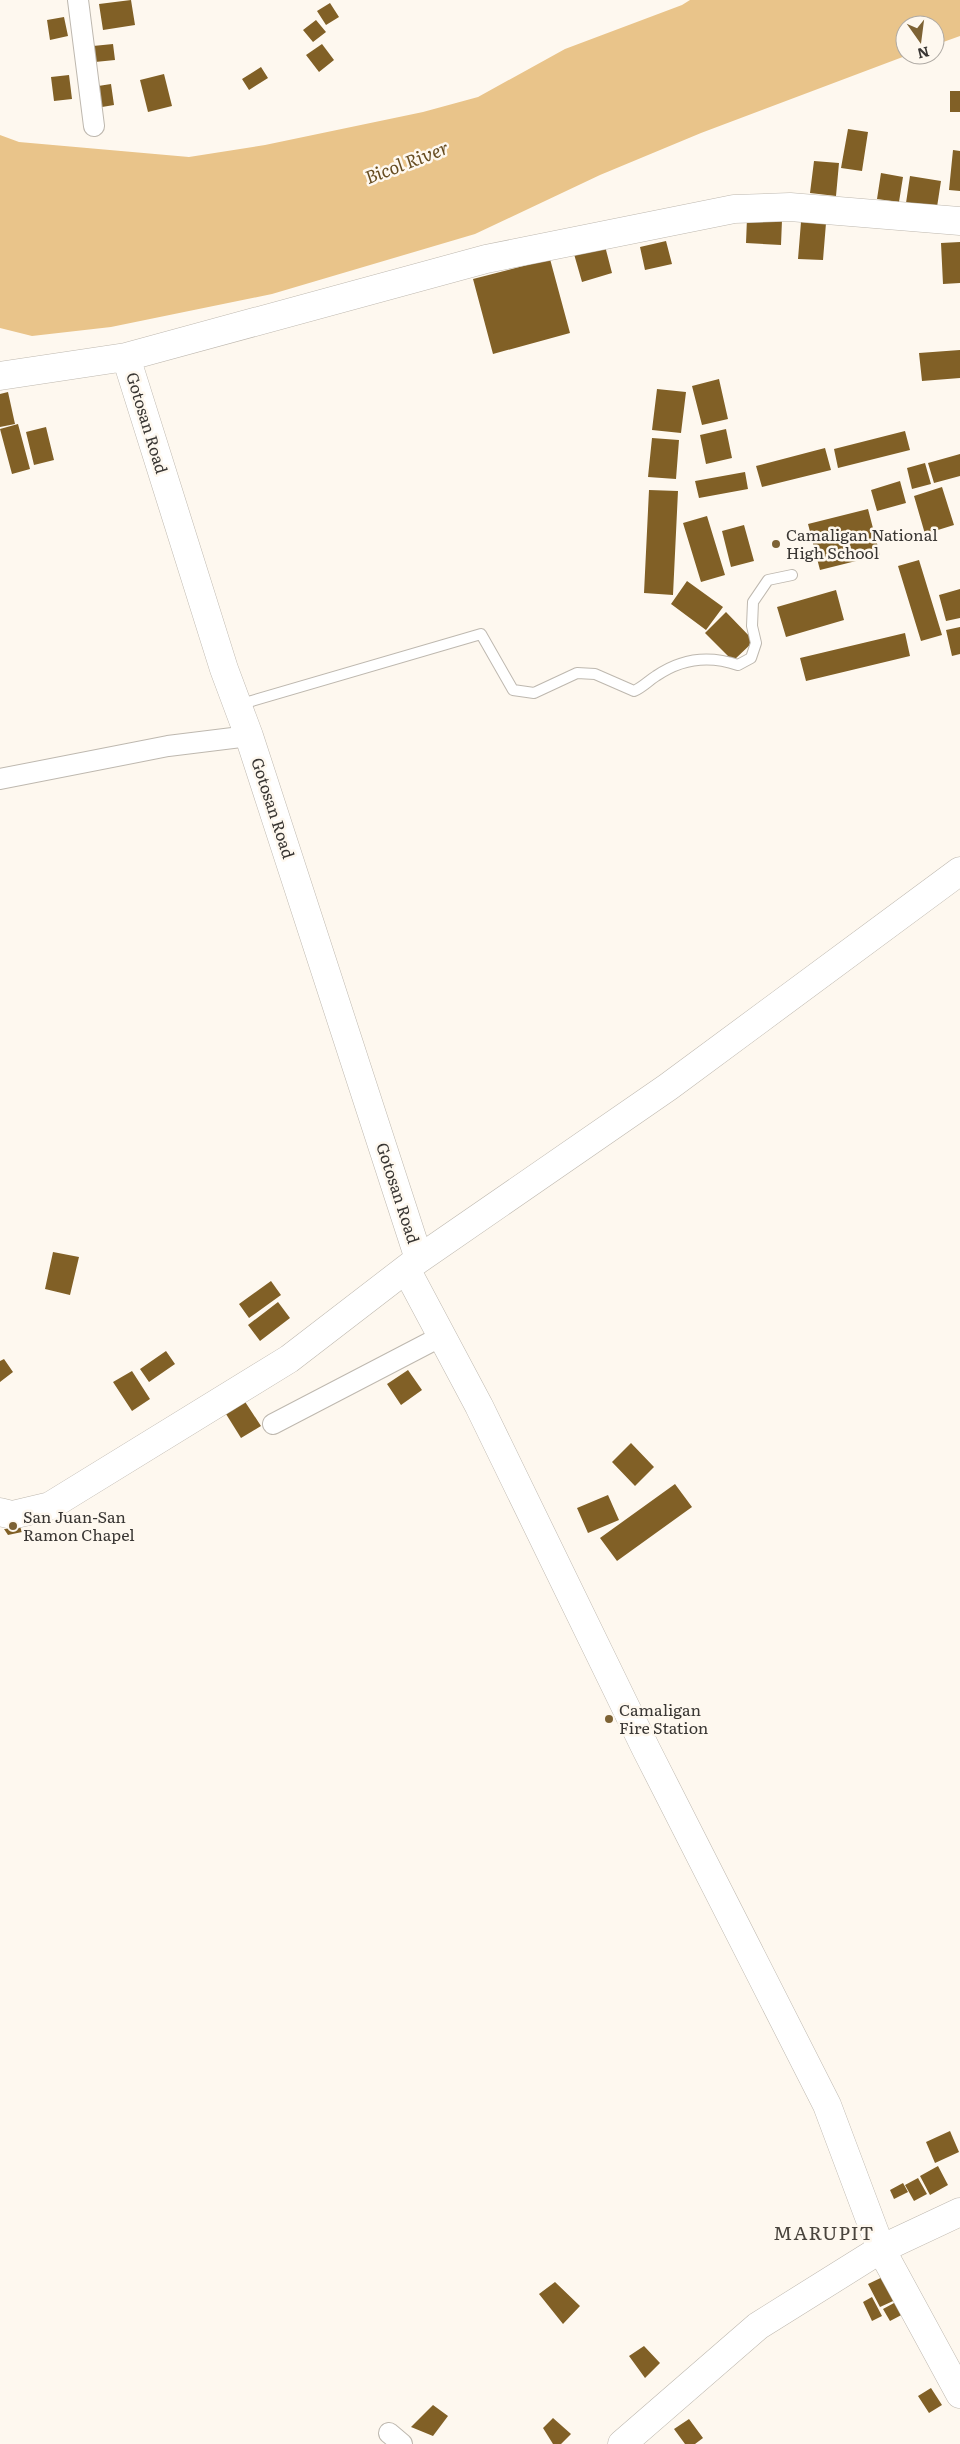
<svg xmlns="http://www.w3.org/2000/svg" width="960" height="2444" font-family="Literata,serif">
<rect width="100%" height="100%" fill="#fef8ef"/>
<path fill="#e9c48a" d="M690,0H960V36L935,45V25H905V55H908L701,133L600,175L475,234L272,294L111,327L32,336L0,328V135L19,142L189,157L265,145L423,112L478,97L565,49L682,5Z"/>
<path fill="#816026" d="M131,0L135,25L103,30L99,4Z
M330,3L339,17L326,25L317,11Z
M64,17L68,36L50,40L47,20Z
M316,20L326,32L313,42L303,30Z
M113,44L115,60L95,62L93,46Z
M322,44L334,60L319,72L306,55Z
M261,67L268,78L249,90L242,79Z
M164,74L172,106L148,112L140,80Z
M69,75L72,99L54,101L51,77Z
M111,84L114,105L96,108L92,87Z
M950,91H960V112H950Z
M848,129L868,132L862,171L841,168Z
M953,150L960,151V191L949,190Z
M814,161L839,163L836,196L810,193Z
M881,173L903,177L899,202L877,199Z
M910,176L941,181L937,207L906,203Z
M747,218L782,220L781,245L746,243Z
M801,222L826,223L823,260L798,259Z
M666,241L672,264L645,270L640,247Z
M960,242V283L943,284L941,243Z
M605,246L612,273L582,282L574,254Z
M550,259L570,333L493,354L473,279Z
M960,350V378L922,381L919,353Z
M719,379L728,419L702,425L692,386Z
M657,389L686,392L681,433L652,430Z
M8,392L15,424L0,427V394Z
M18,424L30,469L12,474L0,429Z
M46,427L54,460L34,465L26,432Z
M726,429L732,458L706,464L700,435Z
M905,431L910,450L838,468L834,449Z
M652,438L679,440L676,479L648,477Z
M825,448L831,470L762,487L756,466Z
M960,454V476L934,483L928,463Z
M925,463L931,484L912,489L907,468Z
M745,472L748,489L699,498L695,481Z
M900,481L906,503L877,511L871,490Z
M942,487L954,525L925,534L914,496Z
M649,490L678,491L673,595L644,593Z
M868,509L880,555L820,570L808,524Z
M707,516L725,575L701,582L683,523Z
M744,525L754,561L731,567L722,531Z
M919,560L942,635L921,641L898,566Z
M687,581L723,607L706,630L671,604Z
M960,589V618L946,621L939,595Z
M836,590L844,620L786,637L777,607Z
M726,612L754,641L733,661L705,633Z
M960,627V654L952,656L946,630Z
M905,633L910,656L806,681L800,658Z
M53,1252L79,1257L70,1295L45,1289Z
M271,1281L281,1295L249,1318L239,1304Z
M278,1302L290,1318L260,1341L248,1325Z
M166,1351L175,1364L149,1382L140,1369Z
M4,1359L13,1372L0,1382V1361Z
M408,1370L422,1390L401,1405L387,1384Z
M132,1371L150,1399L132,1411L113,1382Z
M240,1394L261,1426L241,1438L221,1406Z
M631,1443L654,1467L635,1486L612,1462Z
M675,1484L692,1507L617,1561L600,1538Z
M608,1495L619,1520L588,1533L577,1508Z
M18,1521L22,1532L8,1535L4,1529H7L5,1524Z
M950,2131L959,2152L935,2163L926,2142Z
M938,2166L948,2185L930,2195L920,2176Z
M918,2178L927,2194L914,2201L905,2185Z
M903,2183L908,2192L894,2199L890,2190Z
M891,2273L902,2297L880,2307L868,2284Z
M555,2282L580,2306L563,2324L539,2294Z
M872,2297L882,2316L872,2321L863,2302Z
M905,2297L911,2310L890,2321L883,2309Z
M644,2346L660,2363L645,2378L629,2356Z
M931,2388L942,2405L929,2413L918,2396Z
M433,2405L448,2416L433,2436L411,2427Z
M553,2418L571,2434L561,2444H553L543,2428Z
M689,2419L703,2438L695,2444H685L674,2429Z"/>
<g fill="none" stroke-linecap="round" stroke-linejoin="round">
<defs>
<path id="lane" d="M238,705L481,634L513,690L534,693L577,673L595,674L634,691C643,687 648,681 656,676C682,658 709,655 738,665L751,658L756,643L752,626L753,602L768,580L792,575"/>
<path id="street" d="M78,0L94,126
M0,779L168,746L249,736
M273,1424L442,1336
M389,2433L402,2444"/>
<path id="secondary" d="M126,357L224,669L249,736L419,1259
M0,376L126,357L486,259L734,209L790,207L960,221
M406,1269L479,1406L646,1749L827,2105L881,2249L960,2394
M0,1512L12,1515L50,1506L289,1359L419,1259L668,1087L960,871
M622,2444L758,2326L881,2249L960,2212"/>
</defs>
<use href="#lane" stroke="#beb8af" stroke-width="12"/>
<use href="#street" stroke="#beb8af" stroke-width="22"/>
<use href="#secondary" stroke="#beb8af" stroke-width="29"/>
<use href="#lane" stroke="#fff" stroke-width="10"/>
<use href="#street" stroke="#fff" stroke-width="20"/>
<use href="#secondary" stroke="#fff" stroke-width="28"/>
</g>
<g fill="#7d6234" stroke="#fef8ef" stroke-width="2">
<circle cx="776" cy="544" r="5"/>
<circle cx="13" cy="1526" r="5"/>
<circle cx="609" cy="1719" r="5"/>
</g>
<g text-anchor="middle" stroke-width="5" stroke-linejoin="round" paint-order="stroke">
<g font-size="16" fill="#393633" stroke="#fef8ef">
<text transform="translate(147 423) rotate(73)" y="6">Gotosan Road</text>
<text transform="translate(273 808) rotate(72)" y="6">Gotosan Road</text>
<text transform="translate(398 1193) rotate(72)" y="6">Gotosan Road</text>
</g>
<g font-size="16" fill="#393633" stroke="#fef8ef" text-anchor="start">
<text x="786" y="541">Camaligan National<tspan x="786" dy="18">High School</tspan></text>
<text x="23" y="1523">San Juan-San<tspan x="23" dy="18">Ramon Chapel</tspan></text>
<text x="619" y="1716">Camaligan<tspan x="619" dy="18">Fire Station</tspan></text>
</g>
<g font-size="18" font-style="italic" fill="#654b1f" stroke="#fef8ef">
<text transform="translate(407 163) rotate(-21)" y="6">Bicol River</text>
</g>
<g font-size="19" letter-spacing="1" fill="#49443d" stroke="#fef8ef">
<text x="824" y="2240">MARUPIT</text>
</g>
</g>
<g transform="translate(920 40) rotate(166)"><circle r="24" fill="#fef8ef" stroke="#afaaa4"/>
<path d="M0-4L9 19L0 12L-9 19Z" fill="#7d6234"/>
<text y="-8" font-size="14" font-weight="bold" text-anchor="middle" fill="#393633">N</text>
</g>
</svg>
